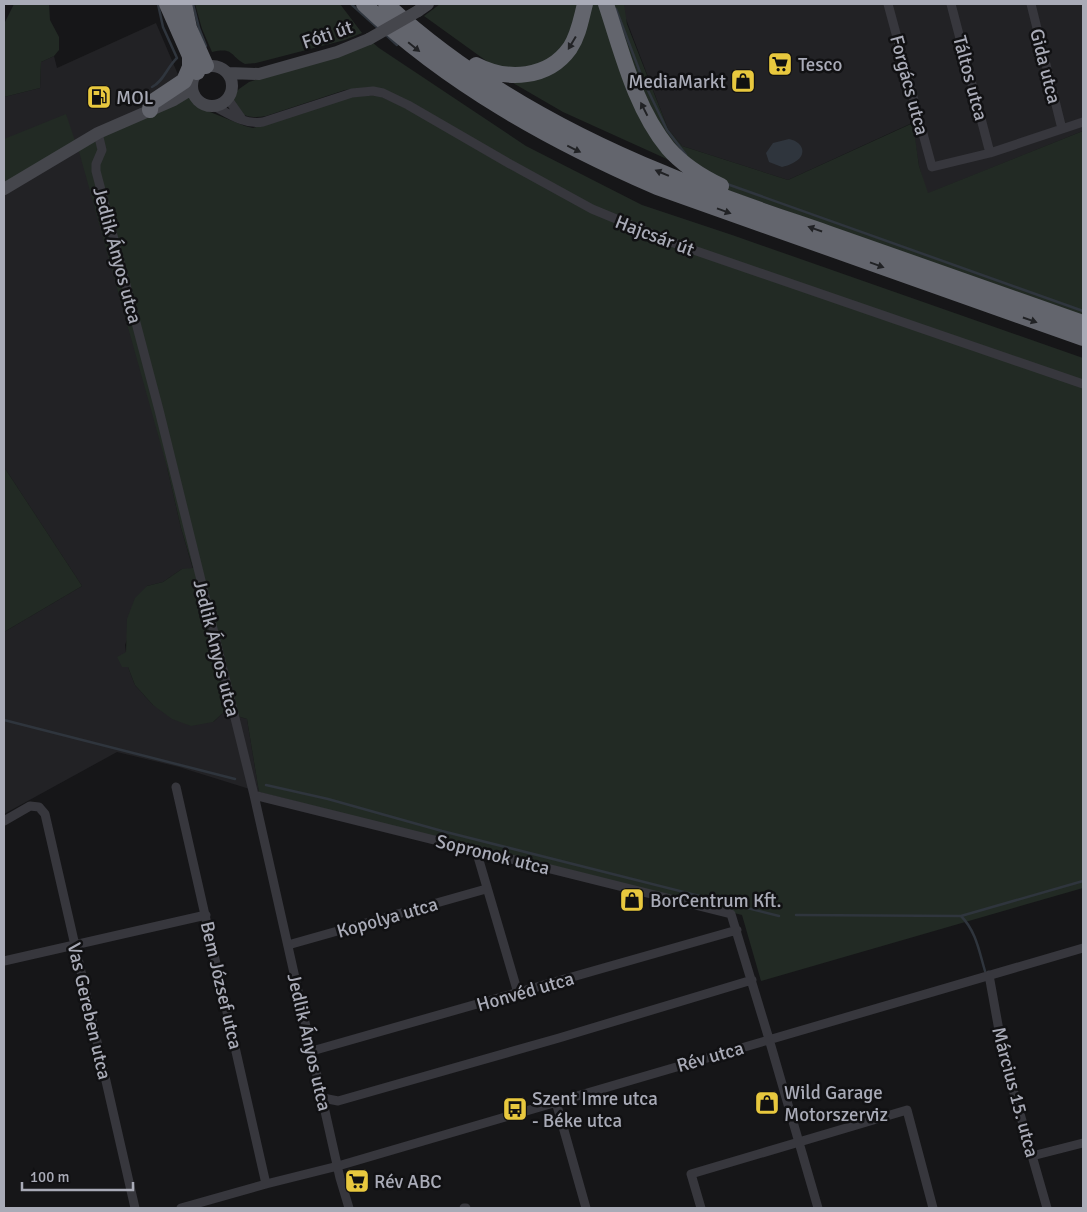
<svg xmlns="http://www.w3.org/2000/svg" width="1087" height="1212" font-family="Signika,sans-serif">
<rect width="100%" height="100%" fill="#161618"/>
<path fill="#222225" d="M622,4H1083V131L927,194L919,166L912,123L788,180L682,146L668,129L621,6Z
M156,23L188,98L167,467L181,528L193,569H182L163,582L147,586L125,645L128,667L135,685L153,705L213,722L224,712L247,719L259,792L179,767L117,752L4,814V632L82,586L4,467V97L40,88L41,62L54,56L57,68Z"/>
<path fill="#222a24" d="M14,4H49L50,20L59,37V50L54,56L41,62L40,88L4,97V24Z
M195,4H340L362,33L345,40L256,63L245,64C229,55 234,47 212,52L202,29Z
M440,4H581L562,52L541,66L520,70L492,65L424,16Z
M590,4H602L612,38L680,165L563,112L513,83L544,77Z
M610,4H624L627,24L668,129L682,146L788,180L913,123L919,166L928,193L1083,131V316L730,191L704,174L669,141L650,109Z
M372,42L379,48L526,146L642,205L735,236L1083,358V888L761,981L742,915L259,792L247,719L224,712L213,722L191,726L172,719L153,705L135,685L128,667H122L117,657L126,652L127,619L135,598L147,586L163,582L182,569L193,568L181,528L167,467L78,148L4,188V139L66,114L77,147L188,98L195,97L200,108L245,126L253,128L348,97L377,95L406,108L516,172L518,165L373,87L345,90L266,116C250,119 233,116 233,96L239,89L249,82Z
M4,467L82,586L4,632Z"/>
<path fill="#2f353d" d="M789,139C804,142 808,156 793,163C790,165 785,166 782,167L769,162L766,153L773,143Z"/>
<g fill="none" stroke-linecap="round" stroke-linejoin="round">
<path stroke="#2f353d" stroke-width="2.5" d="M193,4L199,28L206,46L203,48
M351,4L379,29
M616,9L643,80L667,130L686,155
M385,34L397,45
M152,87C164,81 167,67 177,58L163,27L158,4
M727,184L1083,311
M4,720L235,779
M266,785L328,799L442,831L779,916
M796,915L961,916L1083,881
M961,916C976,931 979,951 985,971"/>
<path stroke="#37373d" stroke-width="9" d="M888,4L932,167L990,153L1083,122
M951,4L990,153
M1031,4L1062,129
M228,99L242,119
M214,106C229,114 245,125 263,122L352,93L373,91L383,93L408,105L510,164L592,209L679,245L1083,384
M98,133L102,150L96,164V171L159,410L254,795L340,1178L349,1208
M176,787L266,1184
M254,795L731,914L769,1039L818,1208
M4,821L30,806L39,807L45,814L135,1208
M476,850L518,993
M288,945L486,889
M4,961L206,915
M989,975L1004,1058L1047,1208
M312,1051L737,930
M323,1098L338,1101L559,1038L752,980
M556,1102L586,1208
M1032,1156L1083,1143
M181,1208L266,1184L338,1166L1083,948
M464,1208H466
M701,1208L691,1174L907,1110L933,1208"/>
<path stroke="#45464c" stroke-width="12" d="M418,11L428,4
M192 86a20 20 0 1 1 40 0a20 20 0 1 1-40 0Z
M229,73L259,74L337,52L369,39
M4,189L98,133L174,100L192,89"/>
<path stroke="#63656d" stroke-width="16" d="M167,4L197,72
M184,4L189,28L206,66
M364,4C448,84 551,141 657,187L1083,338
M386,4C465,77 563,132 663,173C716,196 772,214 827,233C912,263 998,293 1083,323
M606,4C622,52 635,108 668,148C682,164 702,177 721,186
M476,65C507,81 548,79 570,48C579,34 581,19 585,4
M150,110L151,103L184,81L190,67V57"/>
<path stroke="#45464c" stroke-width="12" d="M369,39L418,11"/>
</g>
<defs><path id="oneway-solid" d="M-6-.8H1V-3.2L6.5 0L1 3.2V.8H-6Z" transform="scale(1.25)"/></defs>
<g fill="#212225">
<use href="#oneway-solid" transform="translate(572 43) rotate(121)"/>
<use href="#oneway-solid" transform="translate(414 47) rotate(39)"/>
<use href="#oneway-solid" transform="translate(644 109) rotate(-117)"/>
<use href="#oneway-solid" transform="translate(574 149) rotate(26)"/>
<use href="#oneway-solid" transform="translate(662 173) rotate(-157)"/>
<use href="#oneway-solid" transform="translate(724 211) rotate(20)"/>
<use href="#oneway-solid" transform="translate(815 229) rotate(-161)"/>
<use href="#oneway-solid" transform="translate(877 265) rotate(20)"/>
<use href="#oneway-solid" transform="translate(1030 320) rotate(19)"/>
</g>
<defs>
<symbol id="supermarket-square" viewBox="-11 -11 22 22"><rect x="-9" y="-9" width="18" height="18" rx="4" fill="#e8c83e" stroke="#111113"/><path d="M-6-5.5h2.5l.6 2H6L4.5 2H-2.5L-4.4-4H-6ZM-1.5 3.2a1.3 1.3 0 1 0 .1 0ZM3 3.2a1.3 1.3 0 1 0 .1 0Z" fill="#111"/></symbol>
<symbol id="shop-square" viewBox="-11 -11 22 22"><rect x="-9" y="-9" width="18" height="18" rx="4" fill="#e8c83e" stroke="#111113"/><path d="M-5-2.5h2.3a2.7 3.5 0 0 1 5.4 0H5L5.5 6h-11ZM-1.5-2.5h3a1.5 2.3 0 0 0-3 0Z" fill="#111"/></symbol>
<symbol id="fuel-square" viewBox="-11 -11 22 22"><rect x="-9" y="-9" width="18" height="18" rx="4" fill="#e8c83e" stroke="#111113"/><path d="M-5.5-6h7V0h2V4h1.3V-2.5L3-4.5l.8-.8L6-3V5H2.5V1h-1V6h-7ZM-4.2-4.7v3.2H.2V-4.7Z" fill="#111"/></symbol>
<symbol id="bus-square" viewBox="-11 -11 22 22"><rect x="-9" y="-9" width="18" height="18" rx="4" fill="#e8c83e" stroke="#111113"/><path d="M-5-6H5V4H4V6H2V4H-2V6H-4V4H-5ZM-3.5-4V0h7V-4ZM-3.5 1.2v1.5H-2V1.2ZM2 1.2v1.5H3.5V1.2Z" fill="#111"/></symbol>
</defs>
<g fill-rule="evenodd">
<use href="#supermarket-square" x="766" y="50" width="28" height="28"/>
<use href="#shop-square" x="729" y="67" width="28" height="28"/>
<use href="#fuel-square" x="85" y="83" width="28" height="28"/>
<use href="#shop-square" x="618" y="886" width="28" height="28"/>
<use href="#shop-square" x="753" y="1089" width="28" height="28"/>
<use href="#bus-square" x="501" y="1095" width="28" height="28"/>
<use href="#supermarket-square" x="343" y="1167" width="28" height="28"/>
</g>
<g text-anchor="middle" stroke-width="5" stroke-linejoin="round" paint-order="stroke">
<g font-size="19" fill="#a9abb7" stroke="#111113">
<text transform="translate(327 34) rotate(-19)" y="7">Fóti út</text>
<text transform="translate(1046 66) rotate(76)" y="7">Gida utca</text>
<text transform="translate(971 78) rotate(75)" y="7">Táltos utca</text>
<text transform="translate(910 85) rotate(75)" y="7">Forgács utca</text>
<text transform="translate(655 235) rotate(21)" y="7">Hajcsár út</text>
<text transform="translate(118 255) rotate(75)" y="7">Jedlik Ányos utca</text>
<text transform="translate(217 648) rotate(76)" y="7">Jedlik Ányos utca</text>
<text transform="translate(493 854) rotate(14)" y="7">Sopronok utca</text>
<text transform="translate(387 917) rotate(-16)" y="7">Kopolya utca</text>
<text transform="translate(222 985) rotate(77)" y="7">Bem József utca</text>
<text transform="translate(525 991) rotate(-16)" y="7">Honvéd utca</text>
<text transform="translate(90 1011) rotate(77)" y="7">Vas Gereben utca</text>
<text transform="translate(310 1042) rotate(77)" y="7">Jedlik Ányos utca</text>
<text transform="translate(710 1056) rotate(-16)" y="7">Rév utca</text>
<text transform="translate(1016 1092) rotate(75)" y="7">Március 15. utca</text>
</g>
<g font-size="19" fill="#a9abb7" stroke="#111113" text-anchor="start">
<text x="798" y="71">Tesco</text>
<text x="726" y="88" text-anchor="end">MediaMarkt</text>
<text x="116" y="104">MOL</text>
<text x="650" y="907">BorCentrum Kft.</text>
<text x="784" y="1099">Wild Garage<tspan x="784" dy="22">Motorszerviz</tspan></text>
<text x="532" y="1105">Szent Imre utca<tspan x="532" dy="22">- Béke utca</tspan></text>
<text x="374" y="1188">Rév ABC</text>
</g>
</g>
<rect width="1087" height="1212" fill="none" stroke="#a9abb7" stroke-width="10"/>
<path d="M22 1182v8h111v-8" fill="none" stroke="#a9abb7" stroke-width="2.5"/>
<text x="30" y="1182" font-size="15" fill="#a9abb7" stroke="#111113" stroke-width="4" paint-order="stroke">100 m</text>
</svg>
